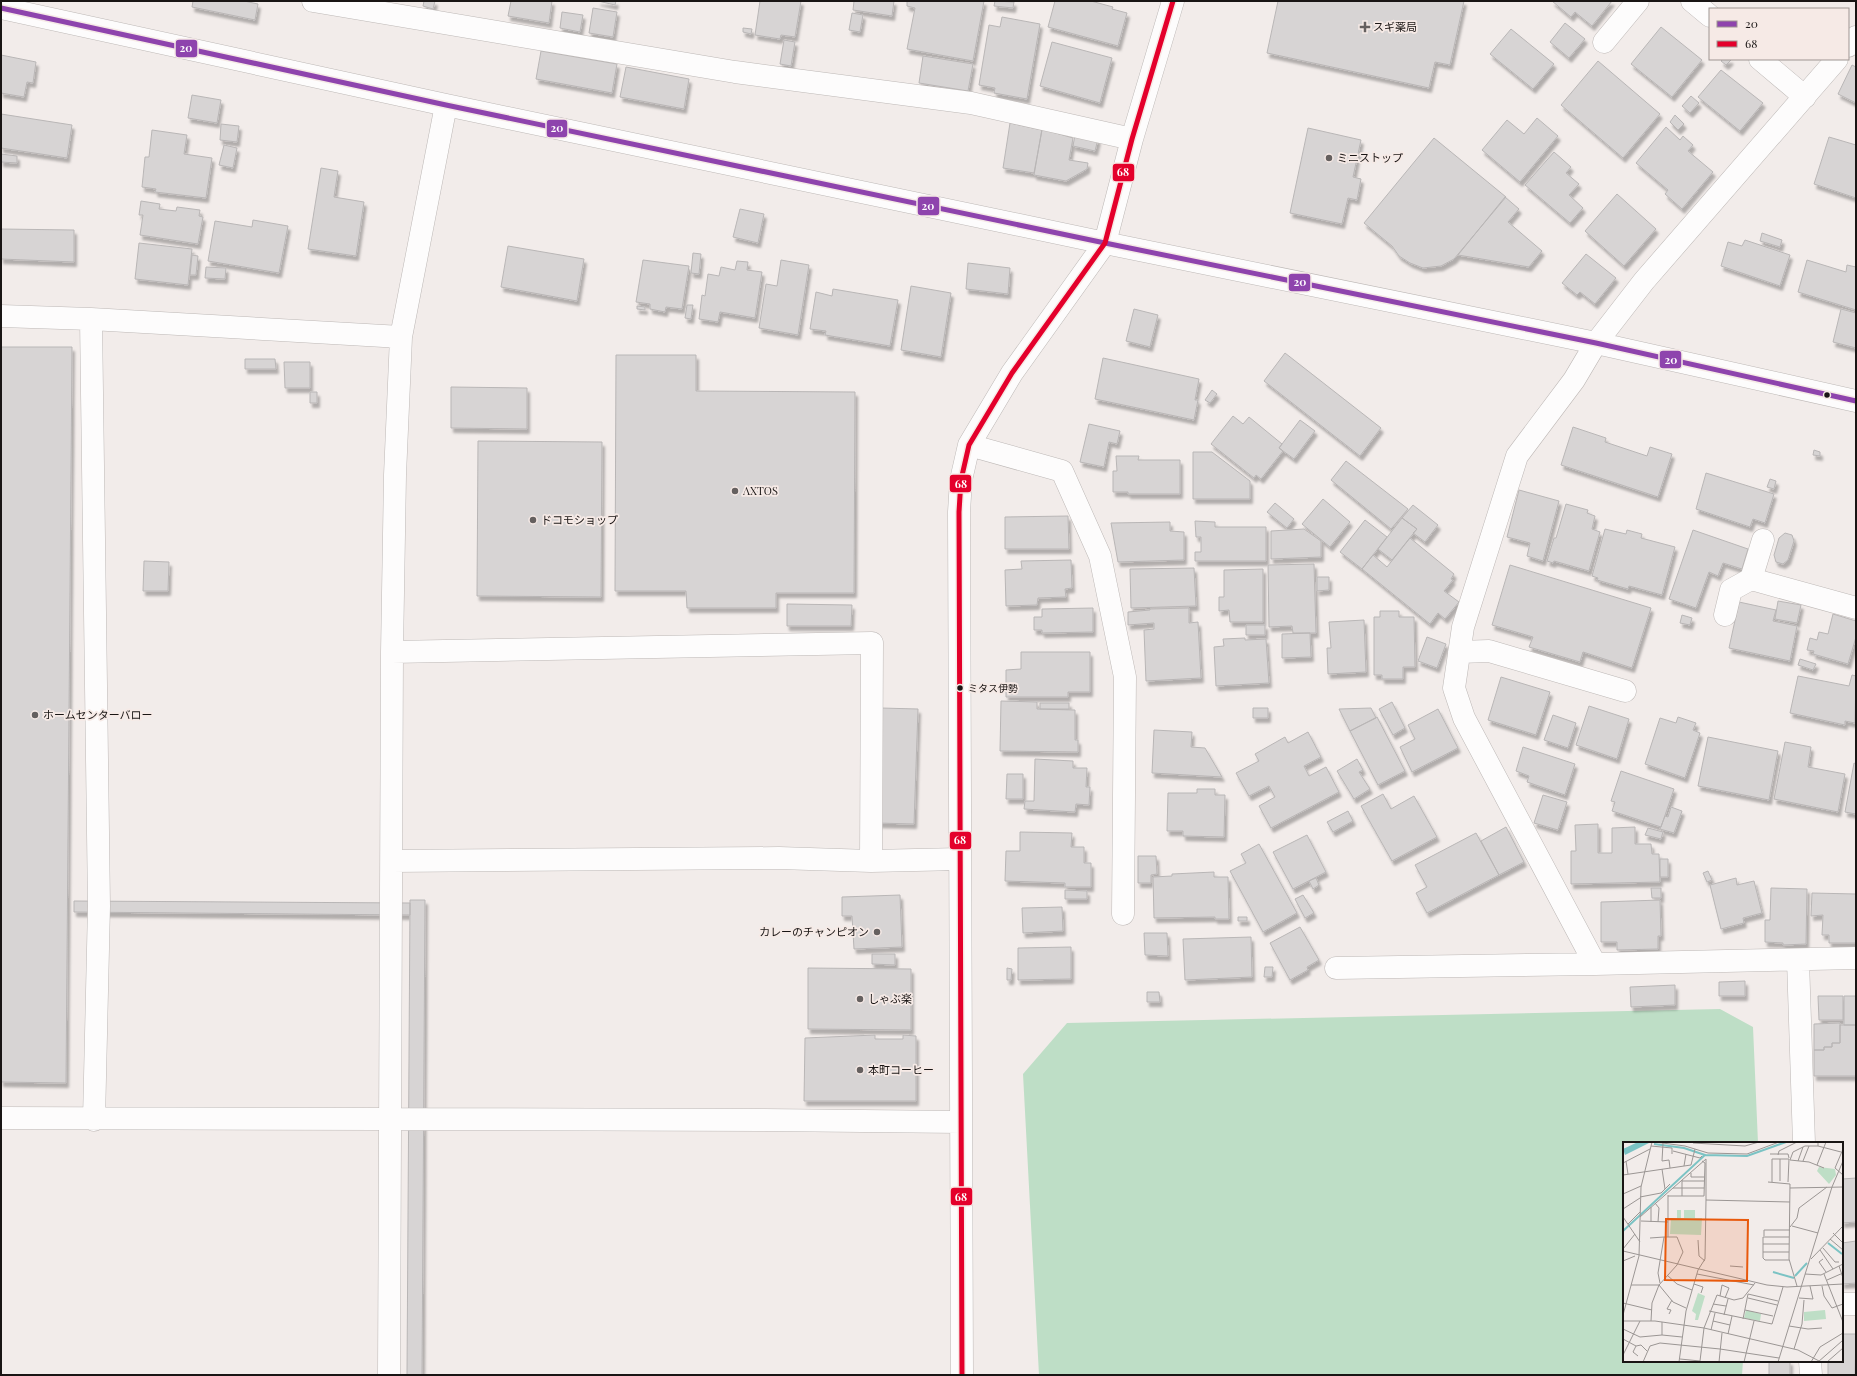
<svg xmlns="http://www.w3.org/2000/svg" width="1857" height="1376" font-family="'Playfair Display','Noto Sans JP',serif">
<defs>
<filter id="shadow"><feDropShadow dx="2.5" dy="4.5" stdDeviation="1" flood-color="#0004"/></filter>
</defs>
<rect width="100%" height="100%" fill="#f2ecea"/>
<path fill="#bedec6" d="M1720,1009L1753,1027L1758,1143H1624V1361H1743L1742,1375H1039L1023,1074L1067,1023Z"/>
<path fill="#d7d4d4" stroke="#b9b6b6" filter="url(#shadow)" d="M193,1H244L258,4L255,20L192,7Z
M424,1H435L433,9L423,6Z
M511,1H552L549,23L508,16Z
M598,1H616L615,5Z
M760,1H801L795,37L781,35L780,39L755,35Z
M854,1H894L892,16L853,10Z
M907,1H984L973,61L907,49L915,8L907,6Z
M995,1L1014,2L1013,8L994,6Z
M1055,1H1091L1113,7L1112,9L1127,13L1118,46L1048,27Z
M1278,1H1464L1450,65L1435,62L1429,88L1267,53Z
M1552,1H1612L1592,26L1575,12L1571,17Z
M593,8L617,12L613,37L589,33Z
M562,12L583,15L580,32L560,28Z
M852,13L863,15L860,32L849,30Z
M1002,17L1040,24L1027,99L994,93L995,88L979,85L989,25L1000,27Z
M1565,23L1585,39L1569,58L1550,42Z
M1661,27L1702,60L1672,97L1631,64Z
M743,28L752,29L751,34L743,32Z
M1511,29L1554,64L1533,89L1490,54Z
M784,40L795,42L791,66L780,64Z
M1052,42L1112,58L1100,103L1040,86Z
M541,51L617,64L612,93L536,79Z
M1,55L36,62L33,83L27,82L24,97L1,93Z
M923,56L973,64L968,91L919,83Z
M1723,59H1730L1731,60L1726,65L1721,61Z
M1598,61L1660,114L1623,158L1561,105Z
M1852,65L1856,67V103L1838,94Z
M626,67L689,79L684,109L620,97Z
M1721,70L1763,103L1740,131L1698,97Z
M192,95L221,100L217,123L188,118Z
M1691,96L1699,103L1690,113L1682,106Z
M1,114L72,125L67,158L1,148Z
M1675,115L1684,124L1678,130L1670,122Z
M1537,118L1558,136L1520,182L1482,150L1507,120L1524,134Z
M1010,123L1042,130L1034,173L1003,168Z
M221,124L239,126L237,142L220,140Z
M1666,127L1680,140L1683,136L1693,145L1688,151L1713,172L1682,209L1665,194L1668,190L1636,163Z
M1308,128L1361,140L1353,177L1361,179L1357,200L1348,198L1342,224L1290,213Z
M1042,129L1073,138L1069,160L1088,163L1087,169L1066,181L1034,175Z
M152,130L187,135L184,154L212,158L206,198L155,192L156,189L142,187L145,157H149Z
M1075,135L1098,139L1095,151L1073,146Z
M1829,137L1856,145V198L1814,184Z
M1434,138L1506,197L1454,259L1441,266L1423,268L1410,263L1399,256L1392,246L1364,223Z
M224,145L237,148L233,168L219,165Z
M1554,152L1571,167L1566,173L1579,184L1569,195L1583,208L1570,223L1525,185Z
M1,154L17,156V163L1,162Z
M321,168L338,171L334,197L364,202L356,256L308,249Z
M1617,194L1656,229L1624,266L1585,231Z
M1505,197L1519,209L1508,222L1542,251L1529,267L1458,255Z
M141,201L160,204L159,209L176,211L177,207L200,210L199,216L203,217L198,244L140,235L143,215H139Z
M740,209L764,214L758,243L733,237Z
M253,220L288,226L279,273L208,261L215,221L252,227Z
M1,229L74,230V262L1,259Z
M1762,233L1782,240L1780,247L1760,241Z
M1745,240L1790,255L1780,286L1721,266L1728,242L1742,246Z
M139,243L192,249L188,285L135,279Z
M508,246L584,259L577,301L501,287Z
M693,253L701,254L699,274L691,273Z
M1586,254L1616,278L1595,304L1580,292L1577,295L1562,283Z
M192,255L198,256L196,275H190Z
M643,260L689,266L682,309L666,307L665,312L650,309V304L636,302Z
M781,260L809,265L798,335L759,328L766,284L777,286Z
M1807,260L1846,272L1847,265L1856,267V310L1798,292Z
M737,261L748,262L747,270L762,272L755,318L720,312L718,322L699,319L702,295L705,296L708,274L719,276L721,267L735,270Z
M968,263L1010,268L1008,294L966,289Z
M206,267L226,268L225,279L205,278Z
M911,286L951,293L941,357L901,350Z
M833,289L898,300L890,346L825,335L826,331L810,329L816,292L832,296Z
M687,305H693L691,319L685,318Z
M637,306L645,307V310L637,309Z
M1134,309L1158,315L1150,347L1126,341Z
M1841,309L1856,313V348L1833,342Z
M1,347H72L66,1083L1,1082Z
M1285,353L1381,428L1360,456L1264,381Z
M616,355H696V391L855,392L854,593H776V608H687L686,591H615Z
M1103,358L1199,379L1195,400H1198L1194,420L1095,399Z
M245,359H275L276,369H245Z
M284,362H310V388H285Z
M451,387L527,388V429L451,428Z
M1212,390L1217,394L1210,403L1205,400Z
M310,392H317V403H310Z
M1233,416L1243,424L1249,417L1282,444L1279,448L1283,451L1261,479L1256,475L1254,478L1211,444Z
M1300,420L1315,431L1294,459L1279,448Z
M1089,424L1120,431L1117,444L1109,442L1104,467L1080,462Z
M1573,427L1606,438L1605,442L1647,456L1650,447L1672,454L1658,497L1561,465Z
M478,441L602,442L601,597L477,596Z
M1814,450L1820,452V456L1813,455Z
M1193,452H1212L1250,481V499H1193Z
M1116,456H1139L1138,460H1180V494H1128V492H1113V471H1117Z
M1346,461L1408,509L1391,529L1331,480Z
M1706,473L1774,494L1765,523L1753,519L1750,527L1696,509Z
M1770,479L1776,481L1774,489L1767,487Z
M1519,490L1559,501L1543,561L1527,556L1530,543L1507,537Z
M1323,499L1350,522L1330,547L1302,524Z
M1275,503L1294,519L1287,528L1267,512Z
M1566,504L1588,510L1587,513L1595,516L1592,529L1600,532L1589,571L1554,561L1553,563L1547,561L1554,538H1556Z
M1413,505L1438,525L1425,542L1413,533L1417,529L1402,518Z
M1068,516L1069,549H1005V517Z
M1402,518L1417,529L1392,560L1378,549Z
M1365,520L1387,537L1362,569L1340,552Z
M1195,521L1215,522V527H1266V561H1195V552H1201V537H1196Z
M1170,522V531L1184,532V560L1118,562L1111,523Z
M1304,529L1321,541V557L1271,559V531Z
M1605,529L1626,534L1627,530L1642,534L1641,538L1675,547L1662,595L1629,586L1628,589L1597,580L1598,578L1592,576Z
M1693,530L1748,549L1742,569L1723,563L1718,576L1709,572L1696,608L1669,599Z
M1785,533L1792,535L1794,541L1788,560L1783,564L1776,562L1774,555L1779,538Z
M1410,538L1454,574L1451,579L1453,580L1444,591L1459,602L1445,619L1438,613L1430,624L1362,569L1373,555L1387,567Z
M1071,560L1072,588L1065,589L1066,597L1038,598L1037,605L1006,606L1005,570L1022,569L1021,561Z
M144,561L169,562L168,591H143Z
M1314,564L1316,633H1293L1292,626L1269,627L1268,565Z
M1510,565L1651,608L1632,668L1583,652L1580,662L1529,647L1533,637L1492,625Z
M1194,568L1196,606L1131,608L1130,569Z
M1263,569V622H1230L1229,610L1219,611V597H1224V570Z
M1317,577H1329V590L1317,591Z
M1778,601L1801,605L1797,623L1775,619Z
M1739,602L1776,610L1773,621L1797,626L1790,661L1729,648Z
M787,604L852,605L851,626H787Z
M1093,608V632L1042,633V630H1034V617H1042V609Z
M1189,608V623L1198,622L1201,678L1146,681L1144,630L1154,629V623L1128,625V612L1150,610V609Z
M1380,611H1399V617H1414L1415,667H1403V679H1382V675H1374V617H1380Z
M1833,614L1856,621V637L1848,664L1813,654L1814,651L1807,650L1810,638L1817,640L1819,632L1828,634Z
M1682,615L1692,618L1690,625L1680,623Z
M1364,620L1366,672L1328,674L1327,648H1331L1329,622Z
M1246,625H1265V635H1246Z
M1310,633L1311,657L1282,658V634Z
M1427,637L1446,644L1437,668L1418,661Z
M1245,638V640L1266,639L1269,683L1216,686L1214,647L1224,646L1223,639Z
M1021,652H1090V692H1068V697H1006V670L1021,669Z
M1800,659L1816,664L1813,670L1798,665Z
M1852,675L1856,676L1855,723L1845,721V725L1790,713L1798,676L1849,686Z
M1501,677L1550,692L1536,735L1488,720Z
M1001,701L1037,702V709L1075,710V740H1078V752L1000,751Z
M1392,702L1405,728L1393,735L1379,709Z
M1040,703H1069V709H1040Z
M1589,706L1629,719L1617,759L1576,745Z
M881,708L918,709L914,824L877,823Z
M1253,708H1268V718H1253Z
M1371,708L1376,718L1350,731L1339,709Z
M1438,709L1458,748L1412,772L1400,747L1415,739L1408,725Z
M1553,715L1576,723L1568,748L1544,740Z
M1377,717L1405,771L1378,785L1350,731Z
M1678,717L1696,723L1693,730L1700,733L1685,778L1645,764L1660,718L1676,723Z
M1154,730L1192,732L1191,747L1205,748L1222,777L1152,773Z
M1308,732L1321,757L1304,766L1309,776L1326,767L1339,792L1271,828L1259,806L1275,797L1269,786L1249,796L1236,773L1259,761L1255,754L1285,737L1288,743Z
M1708,737L1778,751L1769,800L1698,786Z
M1785,742L1811,747L1808,767L1845,774L1838,812L1774,799Z
M1523,747L1575,764L1565,795L1527,782L1529,776L1516,771Z
M1035,759L1073,761V768H1087L1086,787H1090L1089,805L1076,804L1075,812L1024,809L1025,801H1034Z
M1357,759L1363,770L1359,772L1370,789L1354,799L1337,771Z
M1854,763L1856,764V814L1845,812Z
M1621,771L1674,789L1661,827L1612,811L1615,802L1611,801Z
M1007,774H1023V799H1006Z
M1197,789H1215V795H1225L1224,837L1183,836V831H1167L1168,793H1197Z
M1383,794L1391,809L1414,796L1437,837L1392,861L1361,806Z
M1543,795L1567,802L1558,830L1534,823Z
M1671,807L1682,811L1674,833L1660,829L1665,816L1668,817Z
M1348,811L1353,821L1333,832L1327,822Z
M1598,824V853H1612V828L1635,827V844H1651L1652,854H1659L1660,882L1571,884V851H1576L1575,825Z
M1506,827L1524,862L1499,875L1481,841Z
M1648,828L1663,832L1661,839L1645,835Z
M1020,832L1072,833L1071,847H1084V863H1091V887H1065V883L1005,881L1006,851H1020Z
M1476,833L1499,875L1427,913L1416,893L1427,887L1415,865Z
M1307,835L1326,872L1293,889L1273,852Z
M1259,844L1297,913L1263,932L1230,871L1246,863L1241,854Z
M1138,856H1156L1157,874L1151,875V883H1138Z
M1660,859H1668V877H1660Z
M1708,871L1712,880L1707,882L1703,873Z
M1214,872V877H1228L1229,919H1215V917L1154,918L1153,877L1172,876V874Z
M1316,878L1319,885L1313,889L1309,881Z
M1736,878L1737,885L1754,881L1762,913L1743,918L1744,923L1721,929L1710,885Z
M1651,888H1661V898H1652Z
M1771,888L1807,889L1806,944L1783,945V943L1765,942V920H1770Z
M1065,890L1087,891V899H1065Z
M1812,893L1856,894V943H1829V935H1822L1823,915L1811,916Z
M900,895L902,947L854,949L852,916H842V897Z
M1303,895L1314,913L1305,918L1295,899Z
M410,900H425L422,1375H407Z
M1660,900L1661,936H1658V949L1617,950V942H1601V902Z
M74,901L410,903V915L74,912Z
M1062,907L1063,931L1023,933L1022,908Z
M1238,917H1247V921H1238Z
M1300,927L1319,960L1307,967L1308,970L1290,980L1270,943Z
M1144,933H1167L1168,956L1145,955Z
M1251,937L1252,977L1185,980L1183,939Z
M1071,947V979L1018,980V948Z
M872,954H895V965L872,964Z
M1265,967H1273L1272,977H1264Z
M808,968L911,969V1030L808,1029Z
M1007,968L1012,969L1011,980H1007Z
M1745,981V996H1719V982Z
M1675,985V1005L1631,1007L1630,987Z
M1147,992H1159L1160,1002H1147Z
M1818,996H1843V1020H1819Z
M1844,996H1856V1025H1844Z
M1840,1023V1043H1832V1047H1824V1050H1814V1024Z
M1840,1025H1856V1076H1814V1050H1824V1047H1832V1043H1840Z
M875,1035V1039H903V1035L916,1036V1101H804L805,1038Z
M1856,1178V1222L1842,1223V1179Z
M1856,1241V1283L1842,1284V1243Z
M1842,1334H1856L1855,1375H1828V1361H1842Z
M1769,1361H1790V1375H1769Z"/>
<g fill="none" stroke-linecap="round" stroke-linejoin="round">
<defs>
<path id="minor" d="M313,1L735,72L971,103L1132,139
M1692,1L1710,16
M1,8L446,105L1105,243L1596,343L1856,401
M1604,42L1638,1
M1848,46L1856,37
M1760,59L1805,97
M1837,59L1644,281L1596,343L1574,380L1517,456L1463,627L1454,688L1464,718L1595,964L1856,958
M1,316L91,319L401,337
M91,319L99,906L94,1120
M969,445L1062,471L1100,556L1125,677L1123,914
M1763,540L1751,579L1856,608
M1725,615L1731,590L1751,579
M392,652L872,643L871,861
M1459,652L1489,651L1625,691
M392,861L779,858L871,861L960,859
M1798,960L1804,1143
M1336,968L1595,964
M1,1118L764,1120L961,1122
M1842,1304H1856
M1810,1361L1811,1375
M389,1375L392,652L395,475L401,337L446,105
M962,1375L959,512L961,480L969,445L1012,373L1105,243L1132,139L1173,1"/>
</defs>
<use href="#minor" stroke="#bdb8b6" stroke-width="23"/>
<use href="#minor" stroke="#fdfcfc" stroke-width="22"/>
<defs>
<path id="bus-1" d="M1,8L446,105L1105,243L1596,343L1856,401"/>
<path id="bus-2" d="M962,1375L959,512L961,480L969,445L1012,373L1105,243L1132,139L1173,1"/>
</defs>
<use href="#bus-1" stroke="#f6eae6" stroke-width="8"/>
<use href="#bus-2" stroke="#f6eae6" stroke-width="8"/>
<use href="#bus-1" stroke="#8e44ad" stroke-width="5"/>
<use href="#bus-2" stroke="#e4002b" stroke-width="5"/>
</g>
<g fill="#65605f" stroke="#f6eae6" stroke-width="1.5">
<path d="M1363 21h4v4h4v4h-4v4h-4v-4h-4v-4h4z"/>
<circle cx="1329" cy="158" r="4"/>
<circle cx="735" cy="491" r="4"/>
<circle cx="533" cy="520" r="4"/>
<circle cx="35" cy="715" r="4"/>
<circle cx="877" cy="932" r="4"/>
<circle cx="860" cy="999" r="4"/>
<circle cx="860" cy="1070" r="4"/>
</g>
<g fill="#191514" stroke="#f6eae6" stroke-width="1.5">
<circle cx="1827" cy="395" r="3.5"/>
<circle cx="960" cy="688" r="3.5"/>
</g>
<g text-anchor="middle" stroke-width="3.5" stroke-linejoin="round" paint-order="stroke">
<g font-size="10" fill="#191514" stroke="#f6eae6" text-anchor="start">
<text x="968" y="692">ミタス伊勢</text>
</g>
<g font-size="11" fill="#191514" stroke="#f6eae6" text-anchor="start">
<text x="1373" y="31">スギ薬局</text>
<text x="1337" y="162">ミニストップ</text>
<text x="743" y="495">AXTOS</text>
<text x="541" y="524">ドコモショップ</text>
<text x="43" y="719">ホームセンターバロー</text>
<text x="869" y="936" text-anchor="end">カレーのチャンピオン</text>
<text x="868" y="1003">しゃぶ楽</text>
<text x="868" y="1074">本町コーヒー</text>
</g>
</g>
<g transform="translate(1623 1142)">
<rect width="220" height="220" fill="#f2ecea"/>
<path d="M196,25L212,27L213,33L206,42L194,29ZM54,68H58V76H61V68H72V76H79L78,93L47,92L48,76H54ZM75,151L82,154L75,178H72L73,172L69,169ZM123,168L138,172L137,179L121,176ZM202,168L203,177L181,179V170Z" fill="#bedec6"/>
<path d="M15,0L26,1L2,13L0,7Z" fill="#7bc3c4"/>
<path fill="none" stroke="#7bc3c4" stroke-width="2" d="M82,13L124,14L163,0M0,89L82,13L61,6L31,2M205,101L219,112M150,130L171,136M172,134L184,121"/>
<path fill="none" stroke="#9b9694" stroke-width="1" d="M32,0L62,4L85,11L124,12L156,0M195,0V4H182L170,10L167,18L186,20L201,26M40,1L39,19L46,18L47,26M70,1L122,4L136,0M28,4L49,6V12M195,4L218,10M220,7L212,26L220,33M50,9L77,16L79,14M147,12H165L166,16M155,13L156,9L174,0M3,19L5,32M175,19L180,5M180,19L186,4M0,21L27,7M194,23L203,0M61,24L63,12M39,27L42,47M68,31V35H81M0,33L68,23L72,7M59,39H81M157,39V17M145,40L167,42L166,117L174,144M149,40V17H166L165,40M50,46H81M167,46L220,45M0,52L18,44M45,53V95M45,54H81L82,21L79,19M59,54V38M17,55L38,51L47,42M32,61L36,66L35,80M0,67L17,56M0,75L17,100M17,75L83,17V58M18,79L45,80M28,80V65M5,82L17,70M169,84L195,91M167,85L174,76L176,66L204,45M210,91L219,100M141,94V88H167M27,96L41,95M207,97L220,108M75,98L76,114L82,119M140,102H166M200,106L212,120H216M0,107L12,92M197,108L210,127M0,109L144,143L164,145L220,142M140,110H166M188,117L220,84M200,117L196,120L203,130M166,118H142L140,116V95H166M0,119L12,114M107,124L120,125M216,124L220,136M74,132L131,143M182,132L198,133L220,122M201,132L220,180M44,133L54,142L69,148M204,138L220,131M71,142L80,145L78,151M8,143H36L50,160L63,166M199,144L201,154L209,166L220,162M125,152L155,159M97,154L99,143L106,146L102,156M125,156L154,163M176,156L190,157L187,144M0,161L29,168M90,162L103,164M122,168L150,174M86,169L149,182L160,145M46,172L48,168L44,167L49,158M0,173L16,114L18,45L29,0M101,173L105,157M120,177L125,152M0,179H32L81,186L175,208L198,220M28,179L29,161L36,143L54,123L60,110L54,95H41L35,131L37,141M90,179L107,183M166,184L185,187L199,186M0,187L17,195L39,193L59,195M88,188L92,171M105,192L109,174M39,193V180M0,197L13,204L18,203L24,209M13,204L10,210L15,214M97,207L156,216M171,207L179,182L181,158M0,213L17,179M57,217L77,219L81,186L94,153L111,158L120,156L132,141M20,220L27,204L37,201L97,207M56,220L63,169L75,128L82,117L83,58L167,60M96,220L99,191M121,220L131,179M155,220L209,45L220,19M188,220L197,205L220,191M195,220L219,199M204,220L220,206"/>
<path fill="#e8590c" fill-opacity="0.15" stroke="#e8590c" stroke-width="2" d="M43,77L125,78L124,139L42,138Z"/>
<rect width="220" height="220" fill="none" stroke="#191514" stroke-width="2"/>
</g>
<g stroke="#f6eae6" stroke-width="1.5">
<rect x="175" y="39" width="23" height="19" rx="4" fill="#8e44ad"/>
<rect x="546" y="119" width="22" height="19" rx="4" fill="#8e44ad"/>
<rect x="1112" y="163" width="23" height="19" rx="4" fill="#e4002b"/>
<rect x="917" y="196" width="23" height="20" rx="4" fill="#8e44ad"/>
<rect x="1288" y="273" width="23" height="19" rx="4" fill="#8e44ad"/>
<rect x="1659" y="350" width="23" height="19" rx="4" fill="#8e44ad"/>
<rect x="949" y="474" width="23" height="19" rx="4" fill="#e4002b"/>
<rect x="949" y="831" width="23" height="19" rx="4" fill="#e4002b"/>
<rect x="950" y="1187" width="23" height="19" rx="4" fill="#e4002b"/>
</g>
<g font-size="11" text-anchor="middle" font-weight="bold" fill="#fff">
<text x="186" y="52">20</text>
<text x="557" y="132">20</text>
<text x="1123" y="176">68</text>
<text x="928" y="210">20</text>
<text x="1300" y="286">20</text>
<text x="1671" y="364">20</text>
<text x="961" y="488">68</text>
<text x="960" y="844">68</text>
<text x="961" y="1201">68</text>
</g>
<rect width="1857" height="1376" fill="none" stroke="#191514" stroke-width="4"/>
<rect x="1709" y="8" width="140" height="52" fill="#f6eae6" stroke="#9e9592"/>
<rect x="1717" y="21" width="20" height="6" fill="#8e44ad" stroke="#9e9592"/>
<text x="1745" y="28" font-size="12" fill="#191514">20</text>
<rect x="1717" y="41" width="20" height="6" fill="#e4002b" stroke="#9e9592"/>
<text x="1745" y="48" font-size="12" fill="#191514">68</text>
</svg>
